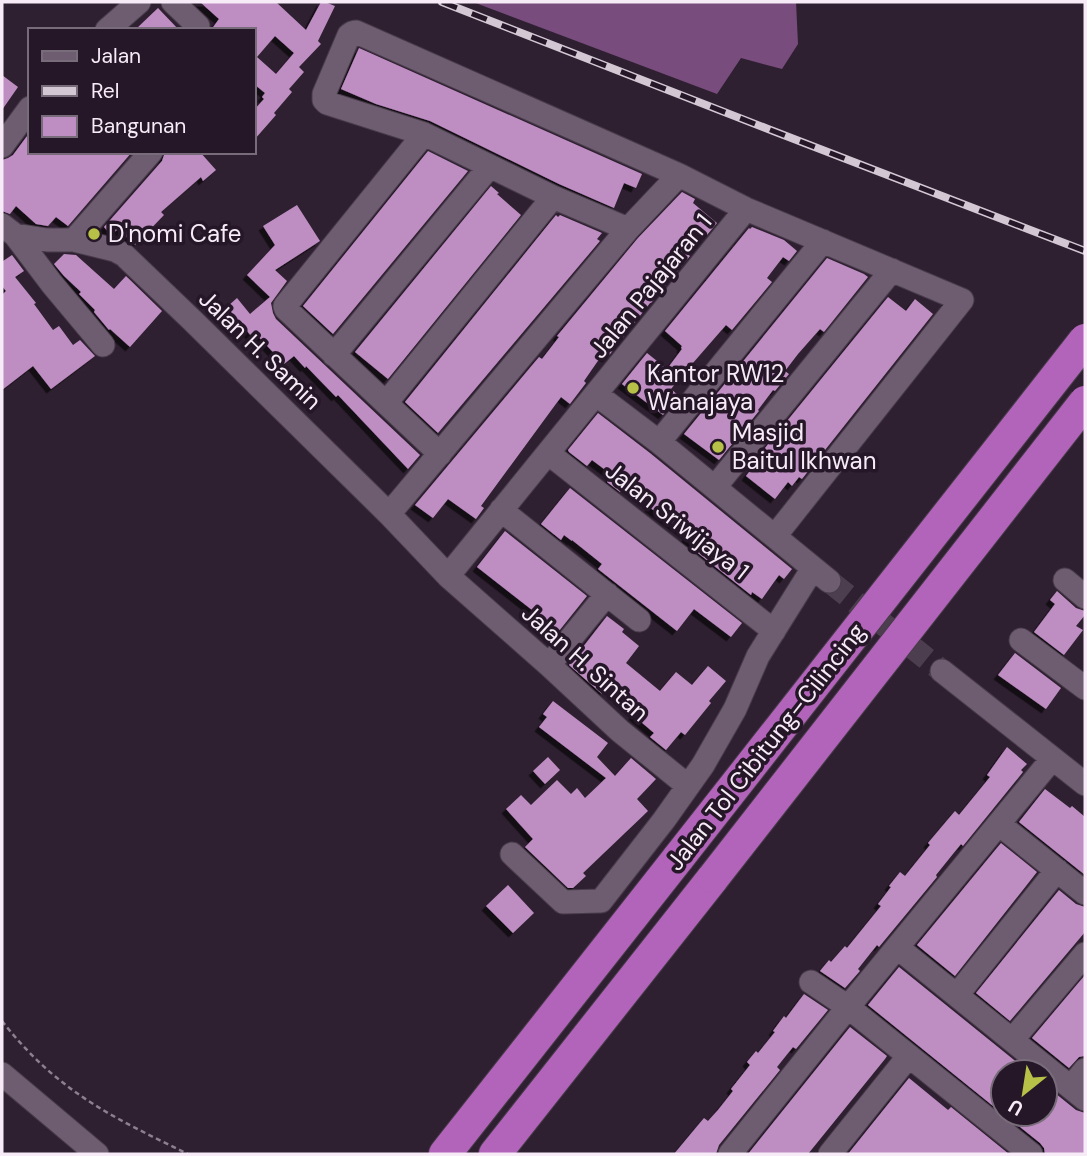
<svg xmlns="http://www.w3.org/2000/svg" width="1087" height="1156" font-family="'DM Sans',sans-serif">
<defs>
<filter id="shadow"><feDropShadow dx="-4.5" dy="4.5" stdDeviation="0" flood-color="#0009"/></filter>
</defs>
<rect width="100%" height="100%" fill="#2f2031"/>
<path fill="#784c7d" d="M473,2H796L798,44L782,69L741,58L717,94Z"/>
<path fill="#be8ec3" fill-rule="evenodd" filter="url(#shadow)" d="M200,2H276L306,30L321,2H325L335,6L318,41L321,44L299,67L304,72L289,89L292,92L274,113L276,115L254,140V110L264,99L262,97L265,93L254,84V30H211L219,19ZM275,36L294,53L276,74L257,57Z
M158,8L179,30H135Z
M359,48L642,174L636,188L624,183L614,208L559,184L430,121L376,104L341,89Z
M2,75L18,87L2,110Z
M30,132V152H132L68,226L56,217L48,226L36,224L16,206L10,214L2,211V160L8,158L13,155Z
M428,151L468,171L333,334L303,306Z
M165,152H200L216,170L203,181L201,177L161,212L164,215L135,245L118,229L111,235L104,227L162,161Z
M491,186L499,193L497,194L521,215L388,379L355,352Z
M682,192L695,199L693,203L717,223L707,235L702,230L686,253L690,256L651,303H650L607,358L602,355L584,381L586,383L570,404L561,397L481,506L484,508L476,519L448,499L433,518L415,505L539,357L542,359L559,337L557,336L638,238Z
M297,205L320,241L275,270L287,281L271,303L273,313L276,319L420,455L408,469L338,395L336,397L306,366L305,368L294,356L284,364L255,333L252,337L227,307L237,298L250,314L270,297L247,275L275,245L263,226Z
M556,215L558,217L560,215L602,233L597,239L600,241L438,433L405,402Z
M752,227L784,240L797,251L789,261L783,257L767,278L772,282L732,330L726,325L679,379L671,389L679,396L663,415L622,384L647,353L667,369L682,349L681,348L682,346L665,331L749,228L750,229Z
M64,254L76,255L114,289L126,276L162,311L130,347L110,329L109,330L94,312L95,310L79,294L81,292L64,276L54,264Z
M12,255L24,271L15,277L36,303L34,304L53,330L59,326L73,345L80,340L95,356L51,389L33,366L2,390V295L6,291L2,286V260L3,261Z
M827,258L864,274L868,277L824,332L820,329L798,354L785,371L789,374L775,391L773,390L758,410L759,411L719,460L684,434Z
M888,297L906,311L915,299L933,314L802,479L799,477L792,486L788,482L775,499L746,476L759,459L757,458Z
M598,413L650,453L792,569L784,579L779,575L762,599L752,592L751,595L694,550L697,546L686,538L687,535L649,507L651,505L625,485L620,492L607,482L612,475L592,460L587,466L569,452L568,450Z
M570,488L742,623L731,637L694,609L677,631L598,569L602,564L572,540V541L564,535L561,540L541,524Z
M505,531L587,596L559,631L477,567Z
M1057,591L1076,608L1085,611V615L1076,626L1083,630L1064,655L1034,632L1055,604L1050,600Z
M607,616L624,629L622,632L639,646L626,663L660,691L676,672L692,685L708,666L726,681L709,701L711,703L685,735L681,732L666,750L650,737L654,733L633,715L636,711L607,687L602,694L569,665Z
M1015,653L1061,688L1046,709L998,675Z
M553,701L608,743L597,757L615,776L631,758L656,779L637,799L648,811L583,873L586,876L573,888H568L525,847L533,839L506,809L521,795L531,805L557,780L571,794L577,788L585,798L606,778L539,727L547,717L543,714Z
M1007,747L1027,764L1021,770L1023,772L963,846L961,844L936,875L937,877L879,947L877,945L858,969L860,971L845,988L820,971L829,960L831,962L845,946L847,948L881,906L878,904L891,887L889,886L900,872L905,876L930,845L928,843L955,811L959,815L990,777L987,775Z
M548,757L560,770L545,784L533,771Z
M1045,789L1070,808L1072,806L1085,817V875L1019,822Z
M1001,843L1037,872L955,976L917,945Z
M508,885L534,913L513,933L486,906Z
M1059,890L1076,904L1085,907V932L1010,1021L976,993Z
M899,967L1029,1072H1003V1114L868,1005Z
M1085,975V1056L1079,1057L1069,1068L1032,1038Z
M804,994L828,1010L796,1049L793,1047L777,1067L780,1070L719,1145L716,1154H674L704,1118L708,1121L718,1110L733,1091L731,1089L750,1065L747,1062L756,1051L758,1053L775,1032L773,1031L784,1016L786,1018Z
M850,1027L887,1056L885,1059L808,1154H748Z
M909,1078L948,1110L951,1107L1009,1154H848Z
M1045,1085L1076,1110L1085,1113V1154H1045L1044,1148L1040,1143L1004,1114H1045Z"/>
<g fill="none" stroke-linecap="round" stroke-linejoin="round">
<path stroke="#4d3e4f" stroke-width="23" stroke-dasharray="23 11" stroke-linecap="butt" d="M829,581L942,671"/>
<defs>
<path id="minor" d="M173,2L198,26L194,30
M107,30L139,2
M424,134L285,306L286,309L440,454
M2,146L30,108
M2,225L15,235L47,240H74L115,250L124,255L193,321L389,514L448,576L549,665L620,731L688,786
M628,229L553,197L424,134L327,103L324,100V94L349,35L352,33L356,32L679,175L746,209L962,300L775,536
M15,235L52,284L103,345
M74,240L151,152
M334,355L490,166
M597,395L659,442L829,581
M386,403L553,197
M659,442L823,241
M548,453L774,631
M715,487L892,270
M501,510L639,620
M389,514L628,229L679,175
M448,576L746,209
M1065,580L1085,597
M1021,640L1085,688
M549,665L607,594
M942,671L1085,784
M999,824L1085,893
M512,854L563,902L601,901L664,820L703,765L735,709L758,656L813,568
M898,948L1085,1099
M811,982L848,1007L1031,1154
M957,995L1057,870
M1013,1039L1085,954
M2,1074L97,1154
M1071,1087L1085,1070
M730,1154L848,1007L1052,759
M830,1154L908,1057"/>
<path id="highway" d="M445,1154L679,857
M495,1154L713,878"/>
</defs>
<use href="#minor" stroke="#483b4a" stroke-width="25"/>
<use href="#highway" stroke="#483b4a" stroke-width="34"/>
<path stroke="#8c7f8e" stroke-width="2.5" stroke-dasharray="5 3.5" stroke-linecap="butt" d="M2,1021C20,1044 42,1067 66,1085C102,1113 147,1134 188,1154"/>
<use href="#minor" stroke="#6e5c70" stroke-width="23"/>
<use href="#highway" stroke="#b164b9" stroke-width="32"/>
<defs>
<path id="rail" d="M442,2L768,129L1085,251"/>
</defs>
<use href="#rail" stroke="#d3c7d4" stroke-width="8"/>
<use href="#rail" stroke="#251727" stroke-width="5" stroke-dasharray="16" stroke-linecap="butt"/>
<defs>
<path id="highway-bridge" d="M679,857L1085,340
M713,878L1085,402"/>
</defs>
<use href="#highway-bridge" stroke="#483b4a" stroke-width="34" stroke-linecap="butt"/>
<use href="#highway-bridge" stroke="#b164b9" stroke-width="32"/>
</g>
<g fill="#b7c147" stroke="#251727" stroke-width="2.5">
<circle cx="94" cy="234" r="7"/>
<circle cx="633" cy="388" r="7"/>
<circle cx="718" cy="447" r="7"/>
</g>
<g text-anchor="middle" stroke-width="7" stroke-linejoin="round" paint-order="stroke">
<g font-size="24" fill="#f6ebf7" stroke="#251727" text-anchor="start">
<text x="108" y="242">D'nomi Cafe</text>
<text x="647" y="382">Kantor RW12<tspan x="647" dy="28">Wanajaya</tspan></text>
<text x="732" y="441">Masjid<tspan x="732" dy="28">Baitul Ikhwan</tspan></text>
</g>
<g font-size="24" fill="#f6ebf7" stroke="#251727">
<text transform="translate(651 286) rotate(-51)" y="8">Jalan Pajajaran 1</text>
<text transform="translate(260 350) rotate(44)" y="8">Jalan H. Samin</text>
<text transform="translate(677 521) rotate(38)" y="8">Jalan Sriwijaya 1</text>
<text transform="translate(585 663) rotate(42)" y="8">Jalan H. Sintan</text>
<text transform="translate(766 747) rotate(-52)" y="8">Jalan Tol Cibitung–Cilincing</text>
</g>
</g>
<rect width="1087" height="1156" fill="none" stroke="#f6ebf7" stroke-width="7"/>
<rect x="28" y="28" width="228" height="126" fill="#251727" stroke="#796c7a" stroke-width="2"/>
<rect x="42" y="51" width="35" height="10" fill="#6e5c70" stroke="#796c7a" stroke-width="2"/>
<text x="91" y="63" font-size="21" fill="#f6ebf7">Jalan</text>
<rect x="42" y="86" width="35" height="10" fill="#d3c7d4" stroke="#796c7a" stroke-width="2"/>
<text x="91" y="98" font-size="21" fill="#f6ebf7">Rel</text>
<rect x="42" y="116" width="35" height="21" fill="#be8ec3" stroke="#796c7a" stroke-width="2"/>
<text x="91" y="133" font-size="21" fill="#f6ebf7">Bangunan</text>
<g transform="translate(1024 1093) rotate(210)"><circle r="33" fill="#251727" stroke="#796c7a" stroke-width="2"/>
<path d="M0-5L12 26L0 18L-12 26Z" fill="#b7c147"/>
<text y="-10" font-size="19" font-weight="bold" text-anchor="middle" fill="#f6ebf7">U</text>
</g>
</svg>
